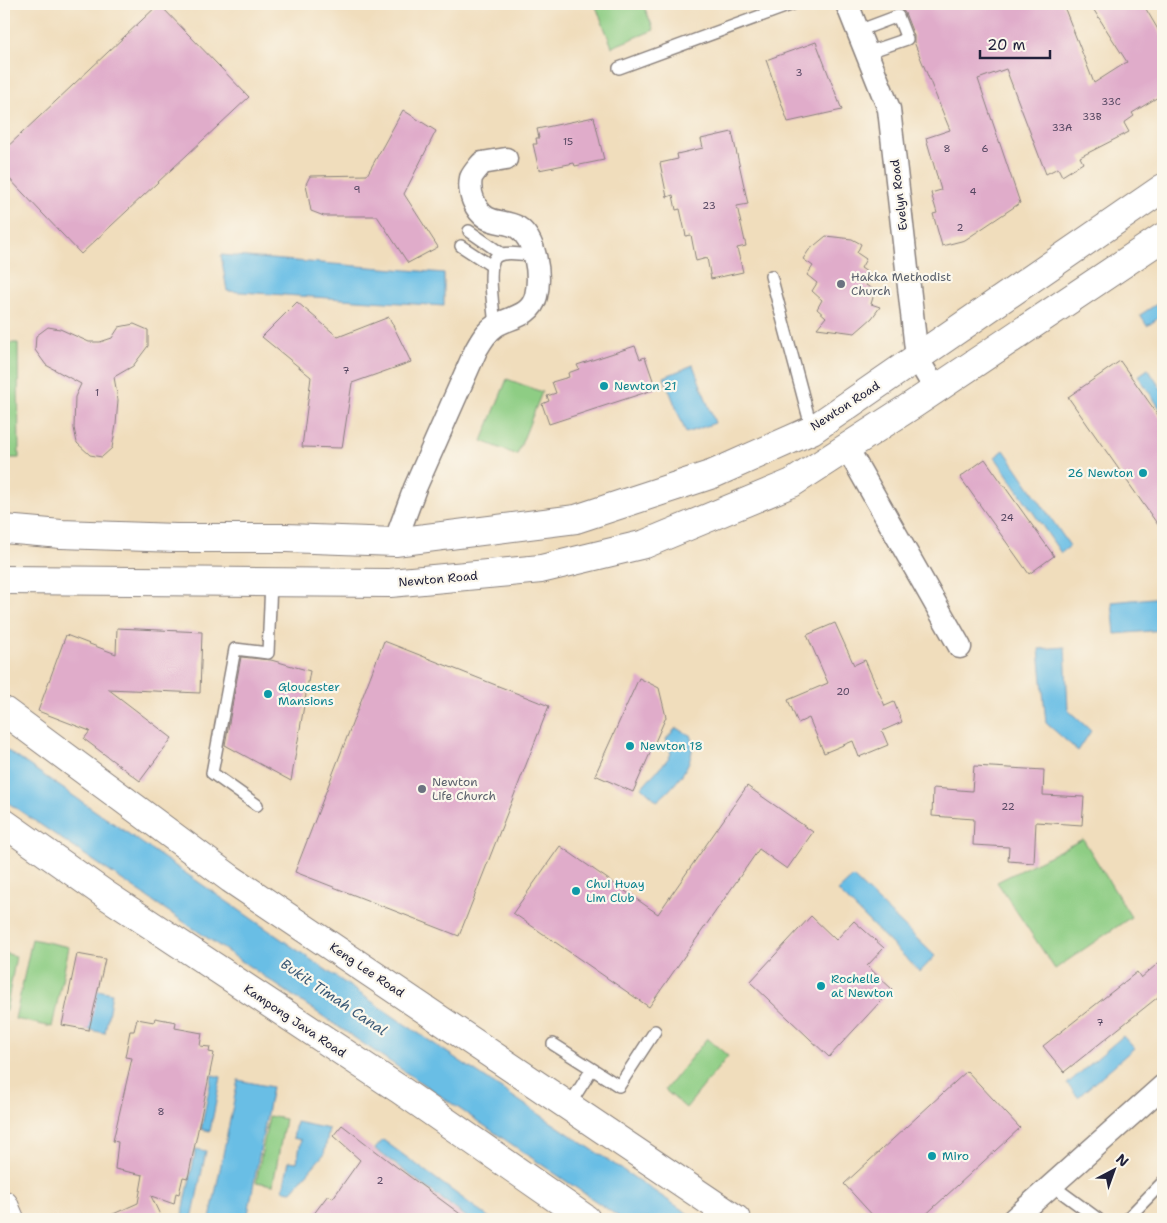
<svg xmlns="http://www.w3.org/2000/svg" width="1167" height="1223" font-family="'Shantell Sans',sans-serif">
<rect width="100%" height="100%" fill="#fbf7ec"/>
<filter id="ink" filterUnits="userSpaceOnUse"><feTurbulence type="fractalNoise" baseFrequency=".02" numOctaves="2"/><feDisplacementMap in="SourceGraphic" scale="10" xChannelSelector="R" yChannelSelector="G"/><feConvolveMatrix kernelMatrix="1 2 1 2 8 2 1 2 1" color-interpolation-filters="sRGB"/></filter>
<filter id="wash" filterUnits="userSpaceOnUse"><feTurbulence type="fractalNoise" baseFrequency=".0096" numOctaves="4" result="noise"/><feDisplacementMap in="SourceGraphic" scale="20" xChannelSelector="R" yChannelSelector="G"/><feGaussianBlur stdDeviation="1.12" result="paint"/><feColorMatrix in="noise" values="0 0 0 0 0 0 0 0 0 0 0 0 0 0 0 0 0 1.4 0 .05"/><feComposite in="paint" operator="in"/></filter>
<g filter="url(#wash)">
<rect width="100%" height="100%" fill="#f0ddbc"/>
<path fill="#8ecd84" stroke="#587860" d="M595,4H643L654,30L612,47Z
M4,343H18L19,458H4Z
M507,379L542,392L517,455L482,441Z
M1083,839L1131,917L1055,969L997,882Z
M32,939L69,947L52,1027L15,1019Z
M4,953L16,956L6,1011H4Z
M707,1038L728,1056L686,1108L665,1090Z
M269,1116L285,1119L273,1185L256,1182Z"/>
<path fill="#69bee5" stroke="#467090" d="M221,255L444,273V306L227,291Z
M1163,300V315L1147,326L1140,315Z
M693,365L715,423L686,433L664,377Z
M1148,369L1163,392V413L1138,376Z
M1004,450L1070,546L1061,553L995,457Z
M1163,597V630L1115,634L1112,602Z
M1065,647L1068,710L1091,731L1078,751L1046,723L1039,649Z
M676,728L690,735C700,758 675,787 657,801L642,787C651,775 663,767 671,754L666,739Z
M4,748L403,1023L696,1219H622L4,800Z
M853,877L935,956L920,972L838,891Z
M93,989L112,993L105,1033L85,1029Z
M1123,1036L1134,1048L1078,1097L1067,1084Z
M212,1075L221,1077L210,1131L201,1129Z
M238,1080L272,1087L247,1219H210Z
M296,1122L329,1129L324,1154L292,1191L283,1190L289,1161L297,1162L301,1140L293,1138Z
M383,1140L491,1219H469L375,1149Z
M196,1149L206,1151L192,1219L182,1217Z"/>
<g id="blocks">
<path fill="#e0acca" d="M159,4L249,97L81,254L4,173V150Z
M898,4H1063L1094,83L1127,62L1090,4H1143L1163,38V94L1132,113L1134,116L1124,123L1129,132L1080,157L1083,163L1062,176L1058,168L1046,174L1006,69L978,79L1020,203L965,240L942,246L933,214L937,213L931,193L941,190L926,138L950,130L914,42V36L905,13Z
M816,42L842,110L788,122L766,60Z
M403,110L436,131L404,194L438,247L408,263L377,216H324L311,211L306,184L310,176L367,175Z
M594,117L604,160L575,166L574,163L539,170L533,144H537L536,138H539L537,129Z
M732,132L748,204L737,206L746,246L737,248L743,272L711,279L707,258L696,261L691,235L686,236L680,209L676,210L673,195L667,197L660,163L678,159L677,154L703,148L701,139Z
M826,236L852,239L861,244L857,253L866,259L861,268L870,274L866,285L875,291L871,304L880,307L872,318L855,333L817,328L826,317L817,309L822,300L812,291L817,283L807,275L813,266L803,259L809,250Z
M297,302L338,337L389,317L411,362L352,383L342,448L302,447L311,377L262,337Z
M134,324L148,330V346L133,366L114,377L118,400L116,425L112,448L102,457L90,455L77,443L74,428L75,397L81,384L46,365L35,350L36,336L48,327L60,329L89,342H100L112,338L119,327Z
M635,346L640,359L645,357L656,389L549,424L542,404L549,401L547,396L556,393L552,382L569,377L568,373L579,369L577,365Z
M1120,361L1163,422V532L1068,397Z
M985,459L1054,556L1029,574L960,477Z
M835,623L854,665L865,660L885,706L894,702L902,722L882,731L888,745L859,757L853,741L824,753L809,718L798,723L788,700L828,683L807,635Z
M117,628L202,632L200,693L108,689L172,738L140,781L84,739L90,731L38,711L66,635L116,654Z
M384,641L549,706L459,936L295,872Z
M241,657L271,660L310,671L291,781L225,745Z
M639,678L659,688L666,717L633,792L595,775Z
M974,766L1044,770L1043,795L1084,797L1082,825L1036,822L1034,863L1008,861L1009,847L973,845L974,819L932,816L933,788L972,791Z
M747,786L813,832L787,869L759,849L649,1007L513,913L560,846L658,914Z
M811,916L836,940L854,921L884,948L867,966L892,989L829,1057L750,982Z
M77,954L105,959L89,1030L62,1025Z
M1163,959V993L1064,1072L1043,1046L1137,972L1141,978Z
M155,1018L176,1022L175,1028L202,1033L200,1046L210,1047L209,1052L214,1053L188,1178L183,1177L179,1194L176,1193L174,1204L151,1196L162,1219H102L138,1203L143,1175L115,1169L118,1142L113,1141L132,1058L125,1057L130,1031H134L137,1019L154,1022Z
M967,1071L1020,1128L921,1219H876L844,1184Z
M342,1125L394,1165L467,1219H310L328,1195L333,1198L360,1160L333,1136Z"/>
</g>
</g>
<g filter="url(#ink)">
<use href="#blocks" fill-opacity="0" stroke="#89807c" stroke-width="1"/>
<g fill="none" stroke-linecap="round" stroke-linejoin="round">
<defs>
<path id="service" d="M858,31L898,16L907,39L866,53
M619,68L793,4
M469,231L502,254
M461,246L490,265
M771,276L812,430
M495,326C494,311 486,266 496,257C505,250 525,255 535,256
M257,805L212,773L235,649L268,653L271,582
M553,1044L619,1086L655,1031
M568,1107L592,1069
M1053,1186L1098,1219
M1127,1219L1163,1182"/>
<path id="minor" d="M847,4L889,109L917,358L936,390
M847,448L960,647
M395,542L415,488L476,350C481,341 486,332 495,326C509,317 531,317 536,296C541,275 536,239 517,227C508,222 496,223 487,218C475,211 468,192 471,178C473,173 479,167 482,163L506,159
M1014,1219L1163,1086"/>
<path id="tertiary" d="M4,711L231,879L736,1219
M4,823L106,895L399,1089L586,1219"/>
<path id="primary" d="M4,529L61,534L176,538H286L395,542L576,519L713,474L812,430L1163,188
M4,580L390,583L541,569L645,544L792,483L914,404L1163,237"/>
<path id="trunk" d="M4,1205L10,1219"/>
</defs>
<use href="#service" stroke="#89807c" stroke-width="14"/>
<use href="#minor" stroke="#89807c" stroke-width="25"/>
<use href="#tertiary" stroke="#89807c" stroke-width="30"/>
<use href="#primary" stroke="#89807c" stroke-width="30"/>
<use href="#trunk" stroke="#89807c" stroke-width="30"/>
<use href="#service" stroke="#fff" stroke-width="11"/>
<use href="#minor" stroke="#fff" stroke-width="22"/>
<use href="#tertiary" stroke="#fff" stroke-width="28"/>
<use href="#primary" stroke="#fff" stroke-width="28"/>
<use href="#trunk" stroke="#fff" stroke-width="28"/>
</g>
</g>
<g fill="#6b7280" stroke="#fbf7ec" stroke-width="2">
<circle cx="841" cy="284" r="5"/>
<circle cx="422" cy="789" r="5"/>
</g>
<g fill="#0f9aa8" stroke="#fbf7ec" stroke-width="2">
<circle cx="604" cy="386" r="5"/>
<circle cx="1143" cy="473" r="5"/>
<circle cx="268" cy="694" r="5"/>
<circle cx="630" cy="746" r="5"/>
<circle cx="576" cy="891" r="5"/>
<circle cx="821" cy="986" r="5"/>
<circle cx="932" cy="1156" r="5"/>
</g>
<g text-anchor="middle" stroke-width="4.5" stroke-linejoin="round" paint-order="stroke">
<g font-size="10" fill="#52445f">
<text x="799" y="76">3</text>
<text x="1111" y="105">33C</text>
<text x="1092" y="120">33B</text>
<text x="1062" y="131">33A</text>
<text x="568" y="145">15</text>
<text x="947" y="152">8</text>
<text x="985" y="152">6</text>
<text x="357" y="193">9</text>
<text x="973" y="195">4</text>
<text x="709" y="209">23</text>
<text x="960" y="231">2</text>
<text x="346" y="374">7</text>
<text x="97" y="396">1</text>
<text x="1007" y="521">24</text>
<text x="843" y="695">20</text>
<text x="1008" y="810">22</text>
<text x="1100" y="1026">7</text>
<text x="161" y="1115">8</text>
<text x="380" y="1184">2</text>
</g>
<g font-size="12" fill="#22223b" stroke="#fbf7ec">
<text transform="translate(899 195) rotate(-97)" y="4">Evelyn Road</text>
<text transform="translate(845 406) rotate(-33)" y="4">Newton Road</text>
<text transform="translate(438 579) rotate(-5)" y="4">Newton Road</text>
<text transform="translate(367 970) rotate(34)" y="4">Keng Lee Road</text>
<text transform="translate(295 1021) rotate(34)" y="4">Kampong Java Road</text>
</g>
<g font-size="12" fill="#5b616d" stroke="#fbf7ec" text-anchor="start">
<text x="851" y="281">Hakka Methodist<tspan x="851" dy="14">Church</tspan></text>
<text x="432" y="786">Newton<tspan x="432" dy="14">Life Church</tspan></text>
</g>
<g font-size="12" fill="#0d838f" stroke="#fbf7ec" text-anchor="start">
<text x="614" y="390">Newton 21</text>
<text x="1133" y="477" text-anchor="end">26 Newton</text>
<text x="278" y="691">Gloucester<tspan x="278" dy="14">Mansions</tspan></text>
<text x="640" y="750">Newton 18</text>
<text x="586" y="888">Chui Huay<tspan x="586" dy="14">Lim Club</tspan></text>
<text x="831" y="983">Rochelle<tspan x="831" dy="14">at Newton</tspan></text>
<text x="942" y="1160">Miro</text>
</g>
<g font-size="14" font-style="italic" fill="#3b5976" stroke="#fbf7ec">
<text transform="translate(334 997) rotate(34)" y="5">Bukit Timah Canal</text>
</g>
</g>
<rect width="1167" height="1223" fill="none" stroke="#fbf7ec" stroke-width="20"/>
<g transform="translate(1114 1170) rotate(41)" stroke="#fbf7ec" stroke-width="4" paint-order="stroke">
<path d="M0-4L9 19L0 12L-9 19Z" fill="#22223b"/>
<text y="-8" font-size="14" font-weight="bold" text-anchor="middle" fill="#22223b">N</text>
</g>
<path d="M980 50v8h70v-8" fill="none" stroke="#22223b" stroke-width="2.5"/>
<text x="987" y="50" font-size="15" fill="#22223b" stroke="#fbf7ec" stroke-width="4" paint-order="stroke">20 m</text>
</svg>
